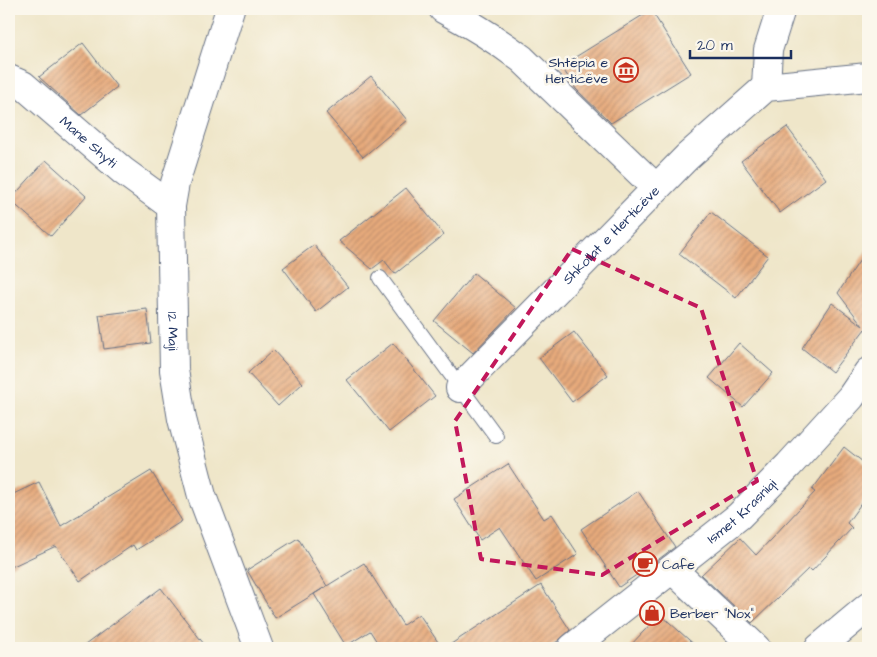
<svg xmlns="http://www.w3.org/2000/svg" width="877" height="657" font-family="'Architects Daughter',sans-serif">
<defs>
<pattern id="building-hatch" width="6" height="6" patternUnits="userSpaceOnUse" patternTransform="scale(1.25)"><rect width="6" height="6" fill="#e7aa7c"/><path d="M-1 1l2-2M0 6l6-6M5 7l2-2" fill="none" stroke="#ba8b69"/></pattern>
</defs>
<rect width="100%" height="100%" fill="#fbf7ec"/>
<filter id="ink" filterUnits="userSpaceOnUse"><feTurbulence type="fractalNoise" baseFrequency=".02" numOctaves="2"/><feDisplacementMap in="SourceGraphic" scale="10" xChannelSelector="R" yChannelSelector="G"/><feConvolveMatrix kernelMatrix="1 2 1 2 8 2 1 2 1" color-interpolation-filters="sRGB"/></filter>
<filter id="wash" filterUnits="userSpaceOnUse"><feTurbulence type="fractalNoise" baseFrequency=".0096" numOctaves="4" result="noise"/><feDisplacementMap in="SourceGraphic" scale="20" xChannelSelector="R" yChannelSelector="G"/><feGaussianBlur stdDeviation="1.12" result="paint"/><feColorMatrix in="noise" values="0 0 0 0 0 0 0 0 0 0 0 0 0 0 0 0 0 1.4 0 .05"/><feComposite in="paint" operator="in"/></filter>
<g filter="url(#wash)">
<rect width="100%" height="100%" fill="#efe6c9"/>
<g id="blocks">
<path fill="url(#building-hatch)" d="M651,10L691,73L611,123L576,89L561,66Z
M83,43L117,87L81,115L39,77Z
M371,76L407,120L363,157L326,113Z
M787,127L826,179L780,213L741,161Z
M46,160L86,196L51,236L10,200Z
M406,188L444,235L395,274L384,260L372,269L339,241Z
M711,212L768,256L736,298L679,254Z
M314,245L348,287L316,312L283,268Z
M868,248V334L865,329L832,372L802,348L832,303L863,326L838,293Z
M474,273L516,308L473,353L434,321Z
M147,309L151,343L104,349L99,315Z
M574,332L608,375L572,402L539,358Z
M393,343L435,396L389,432L347,380Z
M739,343L773,373L743,407L709,378Z
M273,350L303,383L278,406L248,373Z
M844,447L868,466V494L847,523L852,528L812,571L809,568L752,623L701,575L740,538L756,555L815,492L812,490Z
M508,464L544,519L552,514L578,554L536,581L500,527L480,540L454,499Z
M151,471L182,521L136,550L133,545L80,581L56,546L9,568V496L39,482L61,526Z
M638,491L675,547L651,565L619,587L581,529Z
M298,538L327,586L275,618L247,570Z
M364,563L403,625L419,614L442,648H367L377,642L370,631L346,646L314,594Z
M541,585L570,630L558,641L547,648H445Z
M161,588L207,648H81Z
M660,614L698,648H628Z"/>
</g>
</g>
<g filter="url(#ink)">
<use href="#blocks" fill-opacity="0" stroke="#656f83" stroke-width="1"/>
<g fill="none" stroke-linecap="round" stroke-linejoin="round">
<defs>
<path id="lane" d="M380,278L496,436"/>
<g id="street">
<path id="s1" d="M230,9L175,183L171,206L174,370L182,419L202,496L259,648"/>
<path d="M443,9C471,24 497,40 522,59L656,188"/>
<path id="s2" d="M9,79L23,85L123,171L171,206"/>
<path d="M766,87L768,50L781,9"/>
<path id="s3" d="M460,388L687,157L766,87L868,77"/>
<path d="M672,569L756,648"/>
<path d="M819,648L868,607"/>
</g>
<g id="secondary">
<path id="s4" d="M572,648L739,516L789,465L851,397L868,372"/>
</g>
</defs>
<use href="#lane" stroke="#656f83" stroke-width="16"/>
<use href="#street" stroke="#656f83" stroke-width="30"/>
<use href="#secondary" stroke="#656f83" stroke-width="30"/>
<use href="#lane" stroke="#fff" stroke-width="14"/>
<use href="#street" stroke="#fff" stroke-width="28"/>
<use href="#secondary" stroke="#fff" stroke-width="28"/>
</g>
</g>
<path fill="none" stroke="#c2185b" stroke-width="4" stroke-dasharray="10 6" stroke-linejoin="round" d="M572,249L701,308L757,481L602,575L481,559L455,421Z"/>
<defs>
<symbol id="museum-ring" viewBox="-11 -11 22 22"><circle r="9.5" fill="#fbf7ec" stroke="#c8321e" stroke-width="1.5"/><path d="M0-6L6-3V-2H-6V-3ZM-5-1h2V3h-2ZM-1-1h2V3h-2ZM3-1h2V3H3ZM-6 4H6V6H-6Z" fill="#c8321e"/></symbol>
<symbol id="cafe-ring" viewBox="-11 -11 22 22"><circle r="9.5" fill="#fbf7ec" stroke="#c8321e" stroke-width="1.5"/><path d="M-5.5-4.5H6V0H3Q3 3.5 0 3.5H-2.5Q-5.5 3.5-5.5 0ZM3-3.2v2h1.7v-2ZM-6 4.5H4V6H-6Z" fill="#c8321e"/></symbol>
<symbol id="shop-ring" viewBox="-11 -11 22 22"><circle r="9.5" fill="#fbf7ec" stroke="#c8321e" stroke-width="1.5"/><path d="M-5-2.5h2.3a2.7 3.5 0 0 1 5.4 0H5L5.5 6h-11ZM-1.5-2.5h3a1.5 2.3 0 0 0-3 0Z" fill="#c8321e"/></symbol>
</defs>
<g fill-rule="evenodd">
<use href="#museum-ring" x="612" y="56" width="28" height="28"/>
<use href="#cafe-ring" x="631" y="550" width="28" height="28"/>
<use href="#shop-ring" x="638" y="599" width="28" height="28"/>
</g>
<g text-anchor="middle" stroke-width="5" stroke-linejoin="round" paint-order="stroke">
<g font-size="14" fill="#1b2f5e" stroke="#fbf7ec" text-anchor="start">
<text x="608" y="67" text-anchor="end">Shtëpia e<tspan x="608" dy="16">Herticëve</tspan></text>
<text x="662" y="569">Cafe</text>
<text x="670" y="618">Berber “Nox”</text>
</g>
<g font-size="14" fill="#1b2f5e" stroke="#fbf7ec">
<text dy="5" stroke="none"><textPath href="#s2" startOffset="102">Mane Shyti</textPath></text>
<text dy="5" stroke="none"><textPath href="#s3" startOffset="215">Shkollat e Herticëve</textPath></text>
<text dy="5" stroke="none"><textPath href="#s1" startOffset="331">12 Maji</textPath></text>
<text dy="5" stroke="none"><textPath href="#s4" startOffset="218">Ismet Krasniqi</textPath></text>
</g>
</g>
<rect width="877" height="657" fill="none" stroke="#fbf7ec" stroke-width="30"/>
<path d="M690 50v8h101v-8" fill="none" stroke="#1b2f5e" stroke-width="2.5"/>
<text x="697" y="50" font-size="15" fill="#1b2f5e" stroke="#fbf7ec" stroke-width="4" paint-order="stroke">20 m</text>
</svg>
